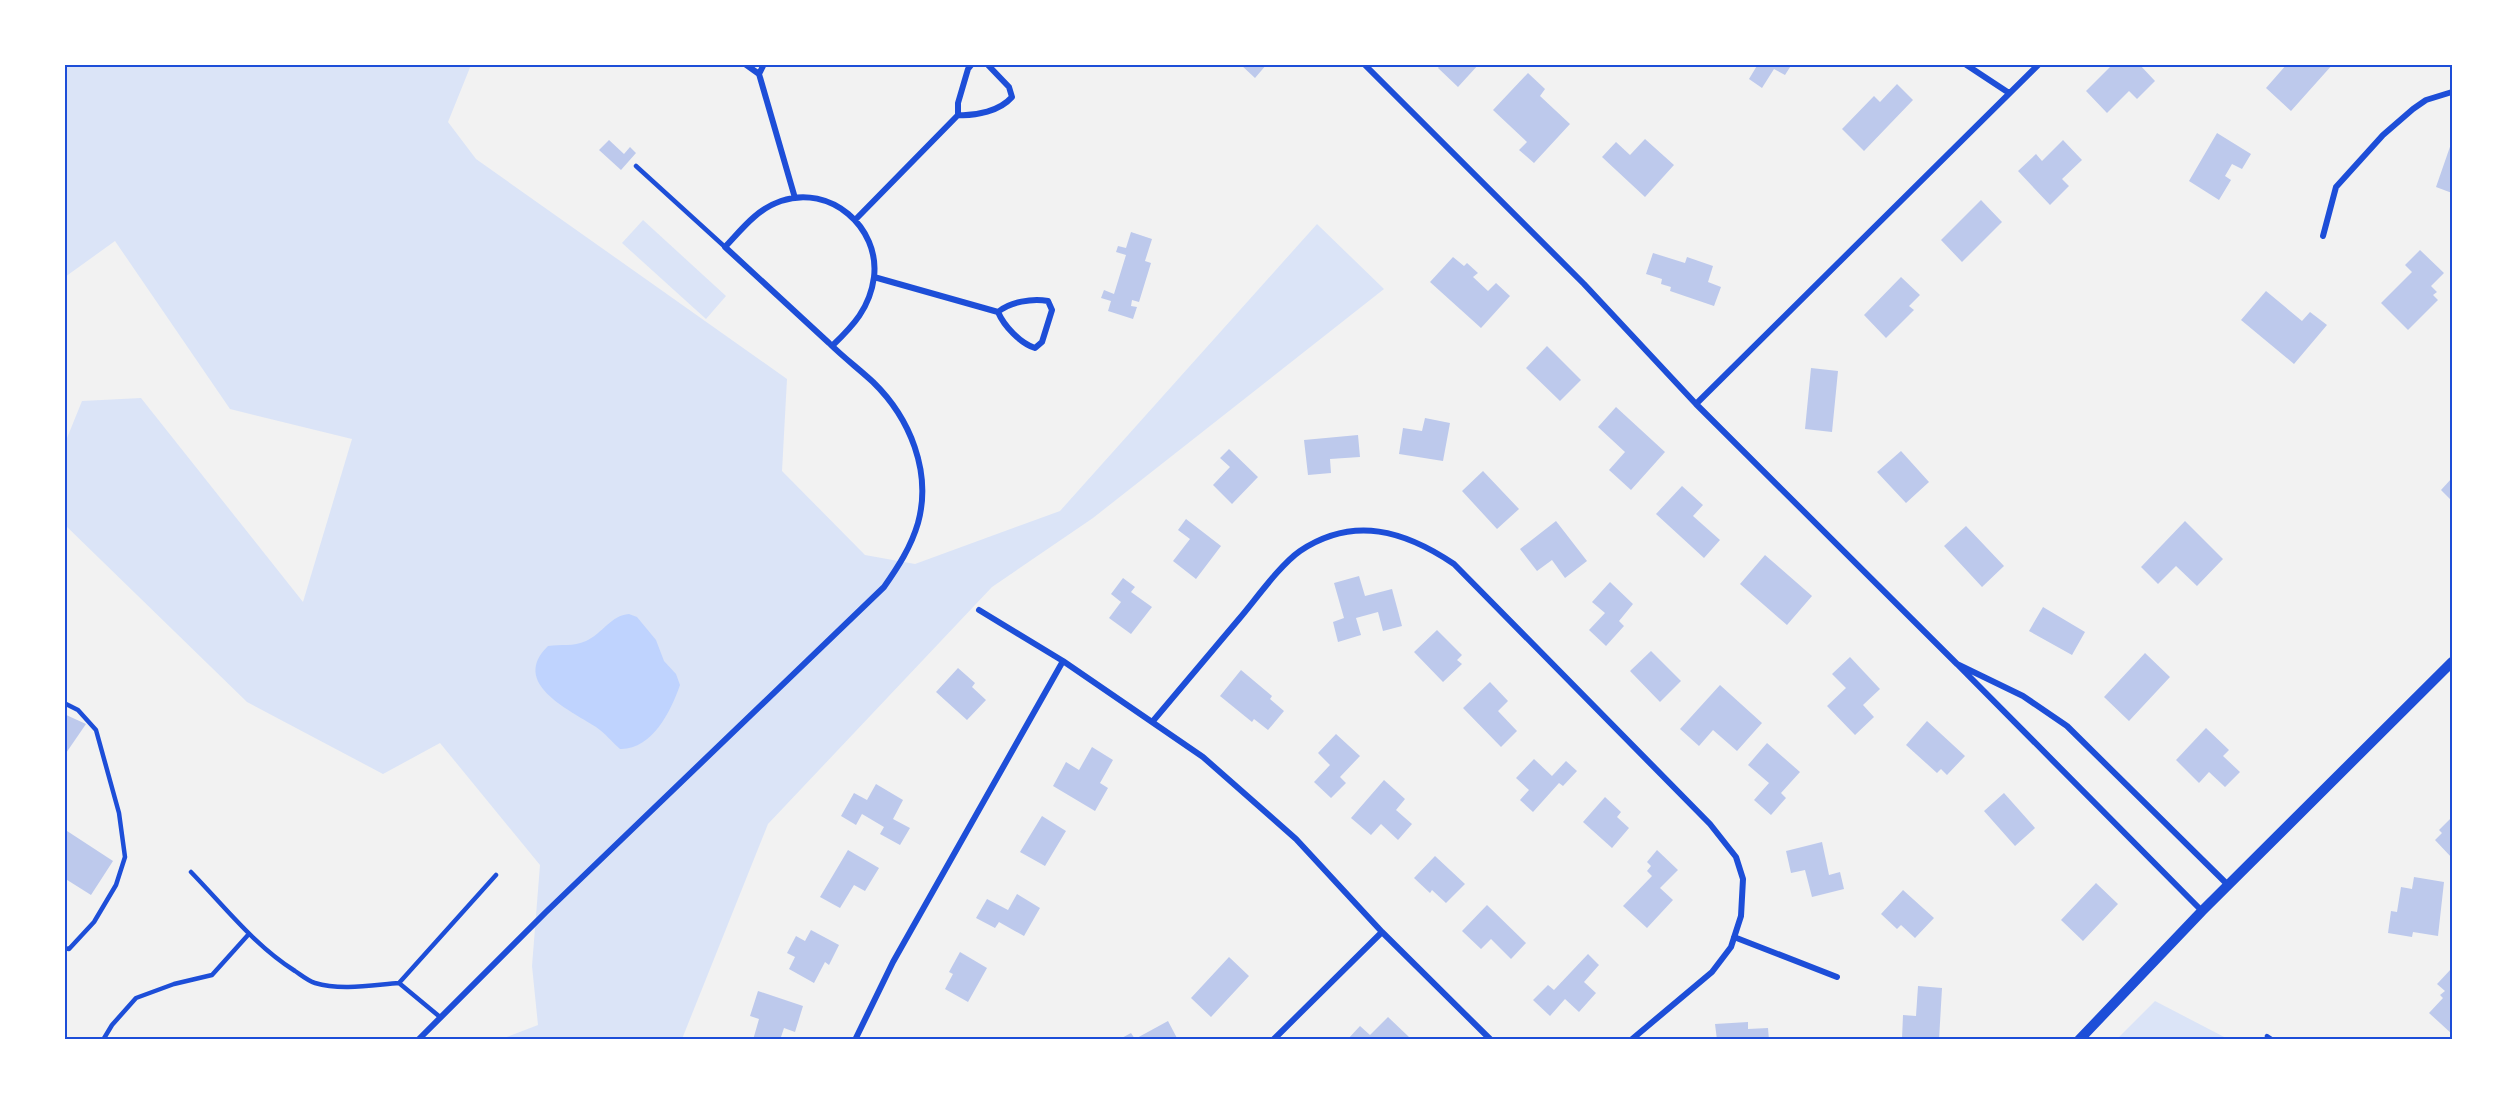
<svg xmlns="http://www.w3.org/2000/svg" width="2517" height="1104" font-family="Spectral,serif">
<rect width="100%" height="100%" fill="#f2f2f2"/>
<path fill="#dbe4f7" d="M65,65H471L448,122L476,159L787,379L782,471L865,555L915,564L1060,511L1317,224L1384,289L1093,518L992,587L768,824L682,1039L499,1040L538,1025L532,966L540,865L440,743L383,774L247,702L65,525V443L82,401L141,398L303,602L352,439L230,409L115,241L65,277Z
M643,220L726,296L706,319L622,243Z
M2155,1001L2228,1039H2117Z"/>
<path fill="#bfd3fe" d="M629,614L637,617L656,640L664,661L676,674L680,685C671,711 652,750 620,749C612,742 605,733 596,727C568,709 510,683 548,646C561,644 573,647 586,641C602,634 611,615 629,614Z"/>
<path fill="#bdc9ec" d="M1240,64H1267L1255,78Z
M1441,64H1479L1458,87L1438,68Z
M1758,64H1792L1785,75L1774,69L1762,88L1749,79Z
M2113,64H2139L2155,81L2137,99L2129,91L2107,113L2086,91Z
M2287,64H2333L2291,111L2266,88Z
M1528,73L1545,89L1540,96L1570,124L1534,163L1519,150L1527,142L1493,110Z
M1897,84L1913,100L1864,151L1842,129L1874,96L1880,102Z
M2217,133L2251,154L2242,169L2232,164L2225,176L2231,180L2219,200L2189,181Z
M1645,139L1674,165L1645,197L1602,157L1616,142L1630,155Z
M609,140L624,154L630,147L636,153L621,170L599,150Z
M2063,140L2082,160L2062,179L2069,186L2050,205L2018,171L2036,154L2042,161Z
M2452,141V193L2436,187Z
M1981,200L2002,222L1962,262L1941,240Z
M1131,232L1152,239L1145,261L1151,263L1139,302L1132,300L1131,306L1137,307L1133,319L1108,311L1111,301L1101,298L1104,290L1114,294L1126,255L1116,252L1118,246L1126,248Z
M2420,250L2444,273L2431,286L2437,292L2433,295L2438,300L2408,330L2381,303L2412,272L2405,265Z
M1653,253L1685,263L1687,257L1713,266L1708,282L1721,287L1714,306L1670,291L1671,287L1661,284L1662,279L1646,274Z
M1453,257L1464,266L1467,263L1478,273L1473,277L1488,291L1496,283L1510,296L1481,328L1430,282Z
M1901,277L1920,295L1909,306L1914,310L1886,338L1864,315Z
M2266,291L2302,321L2310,312L2327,325L2294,364L2241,320Z
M1547,346L1581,380L1560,401L1526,368Z
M1811,368L1838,371L1832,432L1805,429Z
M1616,407L1665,452L1631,490L1609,470L1625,452L1598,427Z
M1425,418L1450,423L1443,461L1399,454L1403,428L1422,431Z
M1358,435L1360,457L1330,459L1331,473L1308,475L1304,440Z
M1229,449L1258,477L1232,504L1213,485L1230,467L1220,458Z
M1901,451L1929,482L1906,503L1877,472Z
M1483,471L1519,509L1497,529L1462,491Z
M2452,478V501L2441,490Z
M1682,486L1703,505L1693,516L1720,540L1704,558L1656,514Z
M1186,519L1221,546L1196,579L1173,561L1190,539L1178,530Z
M1556,521L1587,561L1565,578L1552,560L1537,571L1520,549Z
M2185,521L2223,559L2197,586L2176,566L2158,584L2141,567Z
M1966,526L2004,566L1982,587L1944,546Z
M1765,555L1812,596L1787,625L1740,584Z
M1359,576L1365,596L1392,589L1402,626L1383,631L1378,612L1356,618L1361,635L1338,642L1333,622L1344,618L1334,583Z
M1123,578L1135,587L1131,592L1152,607L1131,634L1109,618L1121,602L1111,594Z
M1610,582L1633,604L1619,621L1624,626L1606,646L1589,630L1605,613L1592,602Z
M2043,607L2085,632L2072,655L2029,631Z
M1437,630L1462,655L1457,660L1462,664L1443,682L1414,652Z
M1651,651L1681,681L1660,702L1630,671Z
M2145,653L2170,677L2129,721L2104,697Z
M1850,657L1880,689L1863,705L1874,717L1855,735L1827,706L1846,688L1832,674Z
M958,668L975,683L972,687L986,700L967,720L936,692Z
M1241,670L1272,696L1270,699L1284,711L1268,730L1254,719L1252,722L1220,696Z
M1490,682L1508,701L1498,711L1517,731L1501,747L1463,708Z
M1720,685L1762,723L1737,751L1713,730L1699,746L1680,729Z
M64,714L86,724L64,756Z
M1927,721L1965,756L1947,775L1941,769L1937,773L1906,745Z
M2206,728L2229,750L2223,756L2240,772L2225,787L2209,772L2199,783L2176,760Z
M1336,734L1360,756L1340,777L1346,783L1331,798L1314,782L1330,765L1318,753Z
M1767,743L1800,772L1781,793L1786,798L1771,815L1754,800L1769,783L1748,765Z
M1092,747L1113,760L1100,783L1108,788L1095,811L1053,786L1066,762L1079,770Z
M1534,759L1552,776L1566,761L1577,771L1563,786L1559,783L1533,812L1520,800L1529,790L1516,778Z
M1384,780L1405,799L1396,810L1412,824L1398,840L1381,824L1371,835L1351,818Z
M876,784L903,800L893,819L910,828L900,845L880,834L884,827L862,814L856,825L841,816L854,793L867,800Z
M2004,793L2035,828L2015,846L1984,811Z
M1605,797L1621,812L1617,817L1629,828L1612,848L1583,822Z
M1042,816L1066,831L1045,866L1020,852Z
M2452,817V858L2435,840L2442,833L2439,830Z
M64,829L113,861L91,895L64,878Z
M1822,842L1829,875L1840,872L1844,889L1812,897L1805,870L1791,873L1786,851Z
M848,850L879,868L865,891L854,885L840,908L820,897Z
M1657,850L1678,870L1660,888L1673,900L1647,928L1623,906L1652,876L1647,871L1651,866L1647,862Z
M1435,856L1465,884L1446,903L1432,890L1430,893L1414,878Z
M2414,877L2444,882L2438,936L2413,932L2412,937L2388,933L2391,911L2397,912L2401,887L2412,889Z
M2096,883L2118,904L2083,941L2061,920Z
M1903,890L1934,918L1915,938L1901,925L1897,929L1881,914Z
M1017,894L1040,908L1024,936L999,922L995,928L976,918L987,899L1008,910Z
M1487,905L1526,943L1511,959L1491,939L1481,949L1462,931Z
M811,930L839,945L829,965L825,962L814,983L789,969L795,957L787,953L796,936L805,941Z
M960,952L987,968L968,1002L945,989L953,974L949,972Z
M1588,954L1599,965L1584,982L1596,993L1579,1012L1565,999L1550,1016L1533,1000L1548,985L1554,990Z
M1229,957L1249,976L1211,1017L1191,998Z
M2452,968V1034L2429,1013L2443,998L2440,995L2445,991L2437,984Z
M1918,986L1942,988L1939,1040L1902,1039L1903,1015L1916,1016Z
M758,991L803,1006L795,1032L784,1028L780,1040H753L759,1019L750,1016Z
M1388,1017L1409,1037L1406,1040H1347L1360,1026L1370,1035Z
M1168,1021L1178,1040H1118L1131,1033L1135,1039Z
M1748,1022V1029L1768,1028L1769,1040H1717L1715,1024Z"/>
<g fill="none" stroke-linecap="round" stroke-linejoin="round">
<path stroke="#1d4ed8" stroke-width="4.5" d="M636,166L725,247
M64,703L78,710L96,730L119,813L125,857L116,885L94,922L69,949L64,948
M191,872C225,907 254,945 295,971C301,975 308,981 315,983C341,991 373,985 399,983L440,1017
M399,983L496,875
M2267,1036L2273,1040
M103,1040L112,1025L136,998L174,984L212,975L248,935"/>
<path stroke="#1d4ed8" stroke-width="6" d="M745,64L759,74L795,198
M1364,64L1584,284L1696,404L1957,664
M1965,64L2009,93
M759,74L764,64
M958,115C976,116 1000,111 1012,97L1009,87L987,64
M856,219L958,115V103L968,69L972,64
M2323,236L2336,187L2383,135L2413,109L2426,100L2452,92
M874,277L998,312C1004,326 1020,343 1035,348L1042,342L1052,310L1048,301C1032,298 1010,302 998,312
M1696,404L2039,64
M979,610L1063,661L1203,757L1296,839L1382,932L1491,1040
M1153,721C1182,687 1210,653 1239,619C1256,599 1280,565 1300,551C1354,515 1405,531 1454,564L1710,824L1736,857L1743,879L1741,916L1731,947L1712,972L1631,1040
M2202,911L1957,664L2023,696L2067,726L2228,885
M1734,937L1837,977
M418,1040L546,912L884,587C898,567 911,547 918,523C932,472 910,418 873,382C859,369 843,357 829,343C794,311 760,279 725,247C742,229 757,209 781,201C830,184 880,227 874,277C870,308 853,326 832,346
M855,1040L893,962L1063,661
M1273,1040L1382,932"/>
<path stroke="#1d4ed8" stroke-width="10" d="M2079,1040L2202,911L2452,662"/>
</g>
<rect width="2517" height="1104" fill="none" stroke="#ffffff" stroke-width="132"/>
<rect x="66" y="66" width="2385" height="972" fill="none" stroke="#1d4ed8" stroke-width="2"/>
</svg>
